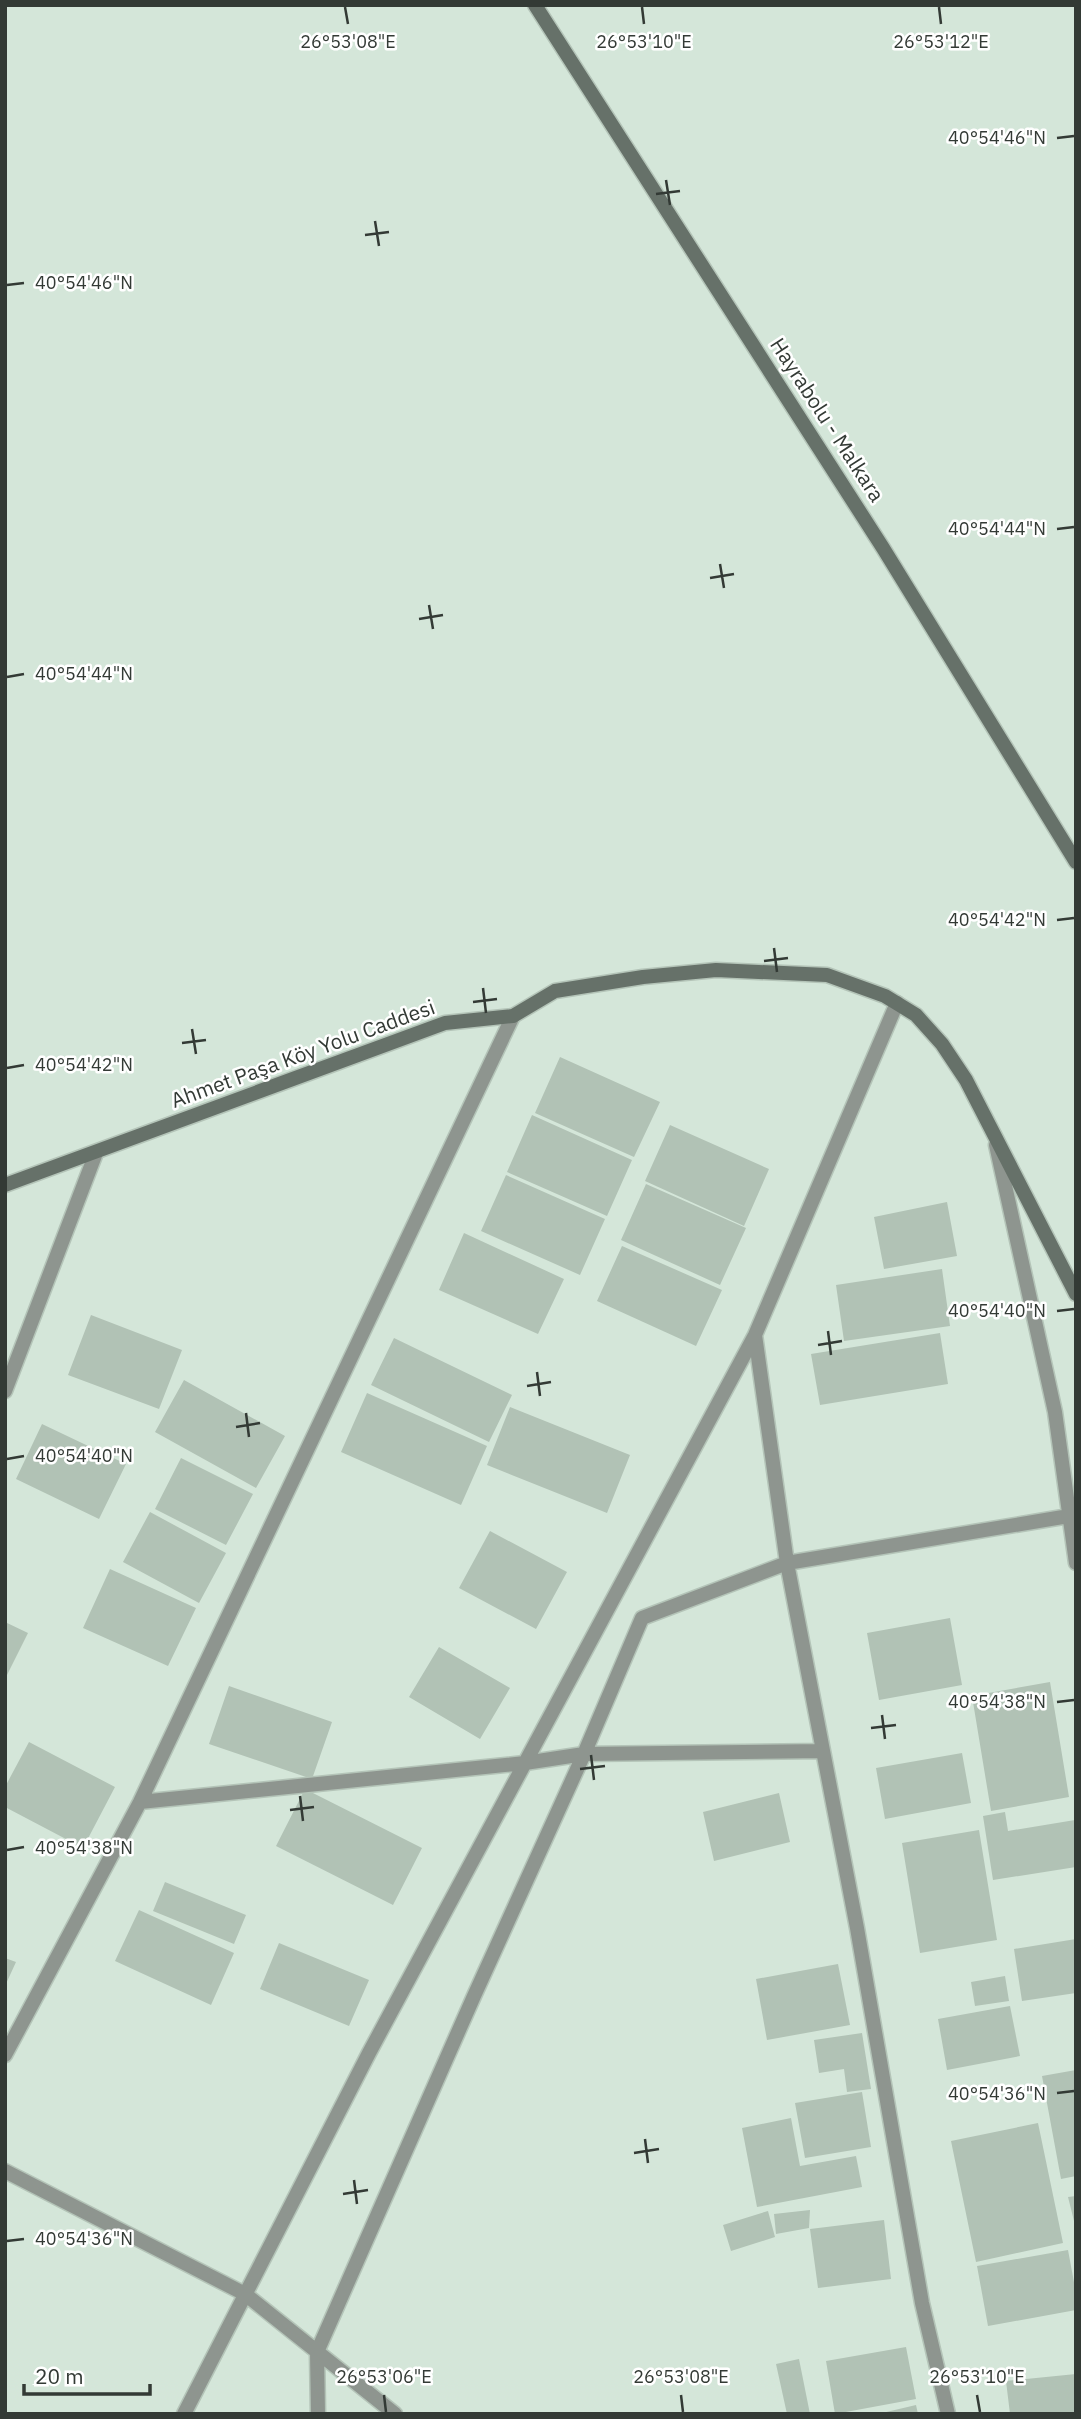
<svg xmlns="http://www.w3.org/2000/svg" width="1081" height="2419" font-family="'IBM Plex Sans',sans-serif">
<rect width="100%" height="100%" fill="#d4e6d9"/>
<path fill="#b1c2b5" d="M560,1057L660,1102L634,1157L535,1113Z
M532,1115L632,1160L607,1216L507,1172Z
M670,1125L769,1169L744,1226L645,1181Z
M506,1175L605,1219L580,1275L481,1231Z
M646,1184L746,1228L720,1285L621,1240Z
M947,1202L957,1256L884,1269L874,1217Z
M464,1233L564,1279L538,1334L439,1290Z
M622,1246L722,1290L696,1346L597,1301Z
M942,1269L950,1326L844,1341L836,1285Z
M91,1315L182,1350L159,1409L68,1375Z
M940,1333L948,1384L820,1405L811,1354Z
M394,1338L512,1395L489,1442L371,1385Z
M184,1380L285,1436L256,1488L155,1432Z
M367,1393L487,1446L461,1505L341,1452Z
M510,1407L630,1455L607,1513L487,1465Z
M42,1424L126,1464L99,1519L16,1479Z
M181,1458L253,1494L226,1545L155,1509Z
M150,1512L226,1553L199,1603L123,1562Z
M490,1531L567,1572L536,1629L459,1588Z
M110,1569L196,1608L168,1666L83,1628Z
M950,1618L962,1685L879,1700L867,1633Z
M5,1622L28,1633L5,1679Z
M439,1647L510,1688L480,1739L409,1697Z
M1050,1682L1069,1797L991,1811L972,1696Z
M229,1686L332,1722L312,1779L209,1744Z
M29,1742L115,1787L83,1848L5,1807V1787Z
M962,1753L971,1803L885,1819L876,1768Z
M305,1789L422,1848L393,1905L276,1846Z
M779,1793L790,1842L714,1861L703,1812Z
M1005,1812L1008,1831L1075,1820L1076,1867L993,1880L983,1816Z
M979,1830L997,1940L920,1953L902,1843Z
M165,1882L246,1915L234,1944L153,1911Z
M139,1910L234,1953L211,2005L115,1961Z
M1076,1939V1993L1022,2001L1014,1949Z
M279,1943L369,1980L349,2026L260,1989Z
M5,1958L16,1962L5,1986Z
M838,1964L850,2025L767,2040L756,1979Z
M1005,1976L1009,2001L975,2006L971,1982Z
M1010,2006L1020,2056L947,2070L938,2019Z
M862,2033L871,2089L847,2092L844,2069L819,2073L814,2040Z
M1076,2070V2176L1061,2179L1042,2076Z
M862,2092L871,2147L805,2158L795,2103Z
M791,2118L800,2166L856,2156L862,2187L757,2207L742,2128Z
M1038,2123L1063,2243L976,2262L951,2141Z
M1076,2196V2225H1075L1068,2197Z
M810,2210L809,2228L776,2234L774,2214Z
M768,2211L775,2237L731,2251L723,2225Z
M884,2220L891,2279L818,2288L810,2229Z
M1068,2250L1076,2293V2310L988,2326L977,2266Z
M906,2347L916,2399L835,2414L826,2361Z
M799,2359L810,2414H787L776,2364Z
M1076,2374V2414H1010L1006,2381Z
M916,2405L918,2414H882V2413Z"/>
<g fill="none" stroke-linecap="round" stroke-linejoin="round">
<defs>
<path id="street" d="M996,1145L1055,1412L1076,1563
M755,1335L787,1563L857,1928L922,2303L948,2414
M5,1391L96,1153
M140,1802L525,1763L584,1754L823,1751
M5,2055L140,1802L513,1016
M5,2171L245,2294L395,2414
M184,2414L369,2053L755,1335L897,1003
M318,2414L317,2352L474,1996L584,1754L642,1618L787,1563L1069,1516"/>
<path id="secondary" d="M535,5L883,548L1076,862
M5,1185L445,1023L513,1016L555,991L643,977L716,970L827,975L885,996L916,1015L942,1044L966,1080L1076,1294"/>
</defs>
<use href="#street" stroke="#b4c4b8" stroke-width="17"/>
<use href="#secondary" stroke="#b4c4b8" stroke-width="17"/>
<use href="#street" stroke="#8e958f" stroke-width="14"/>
<use href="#secondary" stroke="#667169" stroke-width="14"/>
</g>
<path fill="none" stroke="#333a35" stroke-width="2.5" d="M345,7L348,24M642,7L644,24M939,7L941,24M1057,138L1074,136M666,180L670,205M656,194L680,191M375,221L379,246M365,235L389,232M7,285L24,283M1057,529L1074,527M720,564L724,588M710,578L734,574M429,605L433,629M419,619L443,615M7,677L24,674M1057,920L1074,918M774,948L777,972M764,961L788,958M483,988L486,1013M473,1002L497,999M192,1029L196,1054M182,1043L206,1040M7,1068L24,1065M1057,1311L1074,1309M828,1331L831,1355M818,1345L842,1341M537,1372L540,1396M527,1386L551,1382M246,1413L249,1437M236,1427L260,1423M7,1459L24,1456M1057,1702L1074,1700M882,1715L885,1739M871,1728L896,1725M591,1755L594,1780M580,1769L605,1766M300,1796L303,1821M290,1810L314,1807M7,1850L24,1847M1057,2093L1074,2091M645,2139L648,2163M634,2153L659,2149M354,2180L357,2204M343,2194L368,2190M7,2241L24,2239M384,2395L386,2412M681,2395L683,2412M977,2395L980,2412"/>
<g text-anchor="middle" stroke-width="5" stroke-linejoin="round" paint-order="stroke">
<g font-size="21" fill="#333a35" stroke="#fff">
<text transform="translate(827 420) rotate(57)" y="7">Hayrabolu - Malkara</text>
<text transform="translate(303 1054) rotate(-20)" y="7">Ahmet Paşa Köy Yolu Caddesi</text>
</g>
</g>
<g font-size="18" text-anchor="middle" fill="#333a35" stroke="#fff" stroke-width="5" stroke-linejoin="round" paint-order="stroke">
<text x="348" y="48">26°53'08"E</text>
<text x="644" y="48">26°53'10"E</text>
<text x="941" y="48">26°53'12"E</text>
<text x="997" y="144">40°54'46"N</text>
<text x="84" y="289">40°54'46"N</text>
<text x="997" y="535">40°54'44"N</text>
<text x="84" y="680">40°54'44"N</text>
<text x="997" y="926">40°54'42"N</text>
<text x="84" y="1071">40°54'42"N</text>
<text x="997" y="1317">40°54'40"N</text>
<text x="84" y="1462">40°54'40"N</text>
<text x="997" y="1708">40°54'38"N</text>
<text x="84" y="1854">40°54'38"N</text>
<text x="997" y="2100">40°54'36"N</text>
<text x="84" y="2245">40°54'36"N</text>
<text x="384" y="2383">26°53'06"E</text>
<text x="681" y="2383">26°53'08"E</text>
<text x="977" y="2383">26°53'10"E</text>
</g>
<rect width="1081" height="2419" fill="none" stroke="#333a35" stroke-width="14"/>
<path d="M24 2384v10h126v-10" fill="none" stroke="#333a35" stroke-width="3.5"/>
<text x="35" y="2384" font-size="21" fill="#333a35" stroke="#ffffff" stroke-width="5" paint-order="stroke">20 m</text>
</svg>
